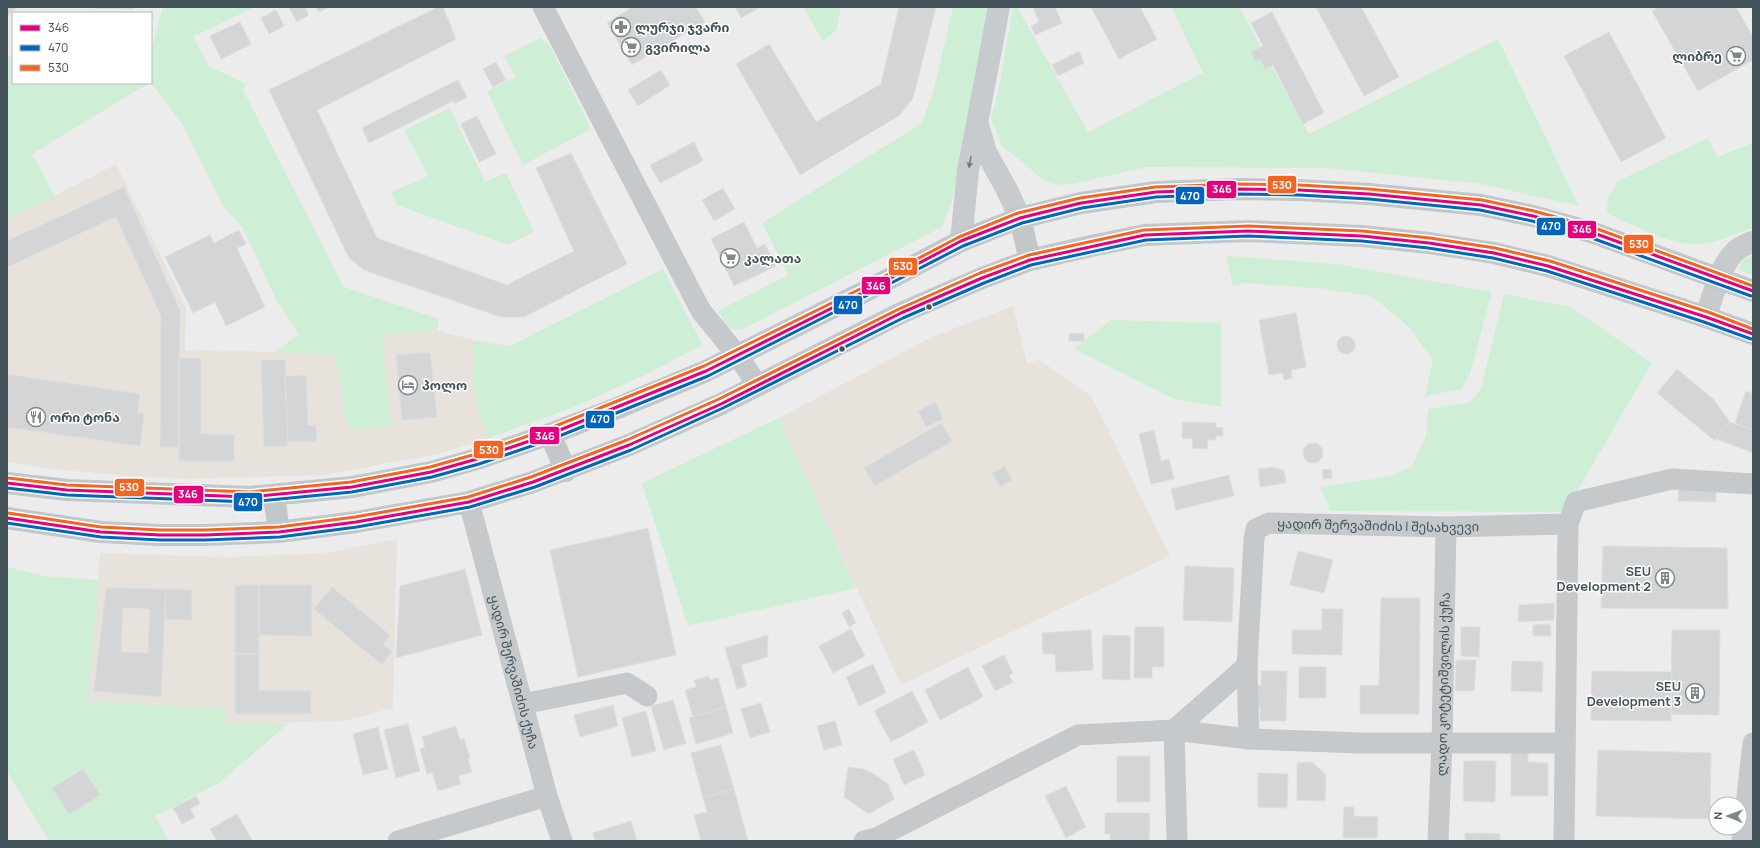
<svg xmlns="http://www.w3.org/2000/svg" width="1760" height="848" font-family="Manrope,'Noto Sans Georgian',sans-serif">
<rect width="100%" height="100%" fill="#edecec"/>
<path fill="#e7e2db" d="M116,164L186,307L185,350L275,352L335,355L348,430L382,335L437,330L473,340V388L487,439L433,455L324,475L185,479L129,476L53,469L7,462V220Z
M1013,306L1027,363L1040,360L1092,397L1170,556L901,685L779,418L932,337Z
M397,539L393,708L343,721L225,724L226,709L87,701L100,553L225,557L325,553Z"/>
<path fill="#cfeed6" d="M163,7H255L193,37L209,66L246,84L243,90L344,287L439,319L437,330L382,335L391,425L348,430L335,355L275,352L299,334L275,298L243,228L223,206L183,126L151,83V44H153Z
M803,7H841L836,31L823,41Z
M953,7H991L953,198L942,227L741,330L728,328L718,311L788,275L762,223L922,123L933,93Z
M1013,7H1017L1088,132L1203,73L1171,7H1239L1309,134L1498,39L1579,206L1482,184L1327,168L1146,167L1073,184L1058,185L1046,182L1001,145L991,118L999,88Z
M540,38L550,46L591,129L523,165L487,91L516,77L504,56Z
M13,53V83H149L32,154L55,196L7,220V58Z
M450,108L485,182L506,173L534,232L508,245L397,205L391,192L428,176L404,130Z
M1708,138L1717,157L1753,143V228C1738,233 1718,242 1703,244C1673,248 1633,224 1606,213L1609,195L1618,181Z
M1753,255V275L1739,270L1743,260Z
M1226,256L1337,264L1492,292L1470,374L1462,389L1425,396L1433,360L1410,328L1373,297L1327,289L1245,283L1233,286Z
M663,269L703,345L642,376L574,407L487,439L473,388V340L510,346Z
M1504,294L1571,307L1652,363L1565,512L1330,511L1320,487L1391,476L1412,466L1426,436L1428,409L1470,402L1481,389Z
M1111,320L1221,323V407L1174,399L1074,349Z
M779,418L856,588L688,626L642,483Z
M7,567L44,576L99,580L88,701L226,709L225,724L289,723L219,783L155,816L169,841H49L7,771Z"/>
<path fill="#d4d5d6" stroke="#dededf" fill-rule="evenodd" d="M7,7H17L7,16Z
M59,7H134V9Z
M289,7H305L309,15L297,22Z
M316,7H329L319,12Z
M438,7H443L456,39L317,110L377,238L507,285L574,251L536,168L571,153L627,264L524,317H501L364,270L349,258L269,90Z
M633,7H696L705,22L632,65L607,23Z
M735,7H761L741,18Z
M899,7H936L913,98L900,115L800,175L736,64L769,44L816,122L881,84Z
M1033,7H1055L1062,23L1035,35L1031,26L1039,22Z
M1091,7H1140L1157,39L1119,59Z
M1316,7H1361L1399,77L1364,96Z
M1659,7H1736L1753,37V60L1698,91L1652,11Z
M276,10L284,26L269,34L261,18Z
M1272,12L1324,113L1303,124L1273,65L1265,69L1260,59L1255,61L1251,52L1263,46L1251,23Z
M240,22L251,44L221,59L210,36Z
M1609,32L1666,138L1621,162L1564,56Z
M1079,51L1084,63L1058,76L1052,65Z
M496,62L506,80L493,87L483,69Z
M661,70L670,85L638,106L628,90Z
M458,80L467,97L454,104L453,101L369,143L362,128Z
M477,116L496,154L479,162L461,124Z
M694,142L703,161L660,183L650,165Z
M124,187L180,310L179,447H160L161,316L116,217L7,267V241Z
M723,188L735,209L714,221L702,200Z
M744,222L757,248L765,244L776,266L734,286L711,239Z
M239,230L246,244L237,248L265,307L226,326L215,302L193,313L165,257L210,235L214,243Z
M1296,313L1306,367L1291,370L1292,378L1284,380L1283,373L1269,375L1259,320Z
M1084,333V341H1069V334Z
M1337 345a9 9 0 1 1 18 0a9 9 0 1 1-18 0Z
M430,352L437,417L402,420L396,355Z
M179,358H201V434H234V461H179Z
M261,360H285L288,446L264,447Z
M1677,369L1713,399L1730,422L1715,441L1657,393Z
M7,374L140,394L137,413L144,414L140,446L7,427Z
M306,375L308,425H316L317,441L288,442L285,376Z
M1746,391L1753,394V430L1735,423Z
M935,402L943,419L926,427L918,411Z
M1183,422L1216,423V427L1223,428V436H1216L1215,440H1208L1207,449L1192,448L1193,439L1182,438Z
M1730,422L1753,430V453L1717,439Z
M941,423L952,441L875,486L864,468Z
M1154,430L1161,461L1169,459L1174,479L1151,484L1139,434Z
M1303 453a10 10 0 1 1 20 0a10 10 0 1 1-20 0Z
M1005,466L1012,480L1000,487L992,473Z
M1274,467L1284,471L1286,483L1260,487L1258,469Z
M1331,469L1332,478L1323,479L1322,470Z
M1229,475L1234,496L1176,510L1171,489Z
M1679,487L1716,488V502L1678,501Z
M648,528L676,655L578,677L550,550Z
M1603,546L1727,548L1728,609L1601,608Z
M1298,551L1333,560L1324,593L1290,585Z
M1185,566L1234,568L1232,622L1183,620Z
M465,569L482,635L396,658L400,586Z
M235,585H259V654H235Z
M259,585H312V636L259,635Z
M332,587L390,635L383,644L392,652L382,665L314,609Z
M106,588L166,589L161,697L94,691ZM123,608L150,609L148,653L121,652Z
M166,589L192,590V620L165,619Z
M1381,598H1420L1419,714H1360V686L1379,685Z
M1554,603V620L1518,622L1519,605Z
M849,609L856,623L849,627L842,613Z
M1322,609H1343L1342,655L1292,654V630H1322Z
M1550,624L1551,636H1533V625Z
M1135,627H1164V667H1152V678H1134Z
M1461,627H1480L1479,657L1461,656Z
M851,629L865,656L833,673L819,646Z
M1091,630L1093,670L1056,672L1055,654H1043L1042,633Z
M1672,630H1720L1719,715L1671,714Z
M768,635L767,657L741,665L747,686L737,689L725,648Z
M1103,635L1130,636V680L1102,679Z
M235,654H259V690L311,691V714H235Z
M1004,655L1013,673L1009,675L1013,682L995,691L982,666Z
M1456,660H1476L1474,691H1455Z
M1512,661L1543,662L1542,692L1511,691Z
M873,664L886,693L859,706L846,677Z
M968,667L983,697L940,720L925,690Z
M1299,667H1326V698H1299Z
M1261,671H1287L1286,721H1260V706H1257V685H1261Z
M1592,671L1672,672L1671,721L1591,720Z
M709,676L710,680L718,678L726,707L693,717L685,690L696,687L694,680Z
M912,691L928,722L891,742L874,711Z
M673,700L686,743L664,750L651,706Z
M761,703L770,732L750,738L741,709Z
M613,705L618,726L580,737L574,715Z
M726,707L733,733L696,744L689,718Z
M646,711L656,751L632,757L622,718Z
M835,721L842,745L824,750L817,726Z
M408,724L420,771L396,778L384,730Z
M456,726L460,740L464,739L470,758L468,759L472,772L458,776L461,784L438,791L432,772L427,774L420,749L425,747L422,737Z
M378,727L388,769L363,775L353,734Z
M721,745L734,789L703,798L691,753Z
M914,750L925,775L904,785L893,759Z
M1511,750H1528V762L1548,763V796H1511Z
M1598,750L1711,753L1710,819L1596,816Z
M1117,756H1150V802H1117Z
M1464,761H1496L1495,802L1463,801Z
M1312,762L1326,775L1325,801L1297,800V763Z
M848,767L863,769L874,774L888,784L894,799L869,814L844,797Z
M83,769L100,795L69,814L52,788Z
M1258,773L1288,774L1287,808L1258,807Z
M1066,786L1086,827L1066,838L1045,796Z
M734,789L748,841H701L694,815L707,812L703,798Z
M196,796L200,803L190,809L195,817L182,824L173,808Z
M1344,807H1354V816L1378,817L1377,838H1343Z
M1105,813H1150L1149,841H1110V834H1105Z
M237,814L252,840L217,841L210,829Z
M631,821L637,841H595L593,833Z
M1465,833L1500,834V841H1465Z"/>
<g fill="none" stroke-linecap="round" stroke-linejoin="round">
<g stroke="#c5c9cb" stroke-width="21">
<path d="M543,7L701,311L738,356L758,386"/>
<path id="s1" d="M469,502L547,796L562,841"/>
<path d="M523,704L627,683L647,696"/>
<path d="M1174,730L1177,841"/>
<path d="M1174,730L1247,666"/>
<path id="s2" d="M1249,739L1247,666L1254,539L1256,529L1269,523L1446,527L1568,524"/>
<path d="M398,841L547,796"/>
<path d="M864,841L876,838L1078,735L1174,730L1249,739L1361,743H1565"/>
<path id="s3" d="M1438,841L1442,743L1446,527"/>
<path d="M1564,841L1568,524L1576,502L1672,479L1753,484"/>
<path d="M1742,841L1753,743"/>
</g>
<path stroke="#c7cbcd" stroke-width="22" d="M978,125L986,152L1007,190L1020,218
M961,241L968,171L999,7
M1706,317C1713,296 1721,259 1741,247C1745,245 1749,243 1753,242"/>
<path stroke="#c2c7c9" stroke-width="22" d="M1020,218L1030,260
M550,434L566,471
M7,483L67,490L250,497L352,487L431,472L477,459L550,434L615,409L706,371L866,291L961,241L1020,218L1081,203L1156,192L1239,189L1299,190L1369,194L1481,205L1533,216L1591,232L1753,291
M274,495L279,532
M7,518L101,532L160,535H205L279,532L356,522L469,502L533,482L629,445L721,404L901,313L982,278L1030,260L1091,246L1145,235L1248,231L1362,236L1429,243L1494,253L1548,266L1706,317L1753,334"/>
<defs>
<path id="bus-1" d="M7,483L67,490L250,497L352,487L431,472L477,459L550,434L706,371L866,291L961,241L1020,218L1081,203L1156,192L1239,189L1299,190L1369,194L1481,205L1533,216L1591,232L1753,291
M7,518L101,532L160,535H205L279,532L356,522L469,502L533,482L629,445L721,404L901,313L982,278L1030,260L1145,235L1248,231L1362,236L1429,243L1494,253L1548,266L1706,317L1753,334"/>
<path id="bus-2" d="M7,488L67,495L250,502L352,492L432,477L479,464L552,439L708,376L868,295L963,246L1022,223L1082,208L1156,197L1239,194L1299,195L1369,199L1480,210L1532,221L1589,237L1751,296
M7,523L101,537L160,540H205L280,537L357,527L470,507L535,487L631,450L723,408L903,318L984,283L1031,265L1146,240L1248,236L1362,241L1428,248L1493,258L1547,271L1704,322L1751,339"/>
<path id="bus-3" d="M8,478L67,485L250,492L351,482L430,467L476,454L548,429L704,366L864,287L959,237L1018,213L1080,198L1155,187L1239,184L1299,185L1369,189L1482,200L1534,211L1592,227L1753,286
M8,513L101,527L160,530H205L279,527L355,517L468,497L531,477L627,440L719,399L899,309L980,273L1029,255L1144,230L1248,226L1362,231L1430,238L1495,248L1550,261L1708,312L1753,329"/>
</defs>
<use href="#bus-1" stroke="#fff" stroke-width="6"/>
<use href="#bus-2" stroke="#fff" stroke-width="6"/>
<use href="#bus-3" stroke="#fff" stroke-width="6"/>
<use href="#bus-1" stroke="#e5007d" stroke-width="3"/>
<use href="#bus-2" stroke="#0065bd" stroke-width="3"/>
<use href="#bus-3" stroke="#f26522" stroke-width="3"/>
</g>
<defs><path id="oneway-solid" d="M-6-.8H1V-3.2L6.5 0L1 3.2V.8H-6Z"/></defs>
<use fill="#717c82" href="#oneway-solid" transform="translate(970 162) rotate(101)"/>
<defs>
<symbol id="pharmacy-ring" viewBox="-11 -11 22 22"><circle r="9.5" fill="#fff" stroke="#7e888c" stroke-width="1.5"/><path d="M-2-6h4v4h4v4h-4v4h-4v-4h-4v-4h4Z" fill="#7e888c"/></symbol>
<symbol id="supermarket-ring" viewBox="-11 -11 22 22"><circle r="9.5" fill="#fff" stroke="#7e888c" stroke-width="1.5"/><path d="M-6-5.5h2.5l.6 2H6L4.5 2H-2.5L-4.4-4H-6ZM-1.5 3.2a1.3 1.3 0 1 0 .1 0ZM3 3.2a1.3 1.3 0 1 0 .1 0Z" fill="#7e888c"/></symbol>
<symbol id="hotel-ring" viewBox="-11 -11 22 22"><circle r="9.5" fill="#fff" stroke="#7e888c" stroke-width="1.5"/><path d="M-6-4.5h1.5V1H6V5H4.5V3h-9V5H-6ZM-4 0a1.8 1.8 0 1 1 3.6 0ZM.5 0V-2.5h3Q6-2.5 6 0Z" fill="#7e888c"/></symbol>
<symbol id="restaurant-ring" viewBox="-11 -11 22 22"><circle r="9.5" fill="#fff" stroke="#7e888c" stroke-width="1.5"/><path d="M-5-6h1v4h1v-4h1v4h1v-4h1v5L-1.5 .5V6h-2V.5L-5-1ZM5-6V6H3V1.5H1.5Q1.5-4 5-6Z" fill="#7e888c"/></symbol>
<symbol id="building-ring" viewBox="-11 -11 22 22"><circle r="9.5" fill="#fff" stroke="#7e888c" stroke-width="1.5"/><path d="M-4-6H4V6H1V3H-1V6H-4ZM-2.5-4.3h1.7v1.8h-1.7ZM.8-4.3h1.7v1.8H.8ZM-2.5-1h1.7V.8h-1.7ZM.8-1h1.7V.8H.8Z" fill="#7e888c"/></symbol>
</defs>
<g fill-rule="evenodd">
<use href="#pharmacy-ring" x="610" y="16" width="22" height="22"/>
<use href="#supermarket-ring" x="620" y="36" width="22" height="22"/>
<use href="#supermarket-ring" x="1725" y="45" width="22" height="22"/>
<use href="#supermarket-ring" x="719" y="247" width="22" height="22"/>
<use href="#hotel-ring" x="397" y="374" width="22" height="22"/>
<use href="#restaurant-ring" x="25" y="406" width="22" height="22"/>
<use href="#building-ring" x="1654" y="567" width="22" height="22"/>
<use href="#building-ring" x="1684" y="682" width="22" height="22"/>
</g>
<g fill="#435259" stroke="#fff" stroke-width="1.5">
<circle cx="929" cy="307" r="3.5"/>
<circle cx="842" cy="349" r="3.5"/>
</g>
<g text-anchor="middle" stroke-width="3" stroke-linejoin="round" paint-order="stroke">
<g font-size="13" font-weight="bold" fill="#435259" stroke="#fff" text-anchor="start">
<text x="635" y="32">ლურჯი ჯვარი</text>
<text x="645" y="52">გვირილა</text>
<text x="1722" y="61" text-anchor="end">ლიბრე</text>
<text x="744" y="263">კალათა</text>
<text x="422" y="390">პოლო</text>
<text x="50" y="422">ორი ტონა</text>
<text x="1651" y="576" text-anchor="end">SEU<tspan x="1651" dy="15">Development 2</tspan></text>
<text x="1681" y="691" text-anchor="end">SEU<tspan x="1681" dy="15">Development 3</tspan></text>
</g>
<g font-size="13" fill="#435259" stroke="#fff">
<text dy="5" stroke="none"><textPath href="#s2" startOffset="334">ყადირ შერვაშიძის I შესახვევი</textPath></text>
<text dy="5" stroke="none"><textPath href="#s1" startOffset="176">ყადირ შერვაშიძის ქუჩა</textPath></text>
<text dy="5" stroke="none"><textPath href="#s3" startOffset="157">ლადო კოტეტიშვილის ქუჩა</textPath></text>
</g>
</g>
<g stroke="#fff" stroke-width="1.5">
<rect x="1267" y="175" width="30" height="19" rx="4" fill="#f26522"/>
<rect x="1206" y="180" width="31" height="19" rx="4" fill="#e5007d"/>
<rect x="1175" y="186" width="30" height="19" rx="4" fill="#0065bd"/>
<rect x="1536" y="217" width="30" height="19" rx="4" fill="#0065bd"/>
<rect x="1567" y="220" width="30" height="19" rx="4" fill="#e5007d"/>
<rect x="1623" y="234" width="31" height="20" rx="4" fill="#f26522"/>
<rect x="888" y="257" width="30" height="19" rx="4" fill="#f26522"/>
<rect x="861" y="276" width="30" height="19" rx="4" fill="#e5007d"/>
<rect x="833" y="295" width="30" height="20" rx="4" fill="#0065bd"/>
<rect x="585" y="410" width="30" height="19" rx="4" fill="#0065bd"/>
<rect x="529" y="426" width="31" height="19" rx="4" fill="#e5007d"/>
<rect x="473" y="440" width="31" height="19" rx="4" fill="#f26522"/>
<rect x="114" y="478" width="31" height="19" rx="4" fill="#f26522"/>
<rect x="173" y="485" width="31" height="19" rx="4" fill="#e5007d"/>
<rect x="233" y="492" width="30" height="20" rx="4" fill="#0065bd"/>
</g>
<g font-size="11" text-anchor="middle" font-weight="bold" fill="#fff">
<text x="1282" y="189">530</text>
<text x="1222" y="193">346</text>
<text x="1190" y="200">470</text>
<text x="1551" y="230">470</text>
<text x="1582" y="233">346</text>
<text x="1639" y="248">530</text>
<text x="903" y="270">530</text>
<text x="876" y="290">346</text>
<text x="848" y="309">470</text>
<text x="600" y="423">470</text>
<text x="545" y="440">346</text>
<text x="489" y="454">530</text>
<text x="129" y="491">530</text>
<text x="188" y="498">346</text>
<text x="248" y="506">470</text>
</g>
<rect width="1760" height="848" fill="none" stroke="#435259" stroke-width="16"/>
<rect x="12" y="12" width="140" height="72" fill="#ffffff" stroke="#b4babd"/>
<rect x="20" y="25" width="20" height="6" fill="#e5007d" stroke="#b4babd"/>
<text x="48" y="32" font-size="12" fill="#435259">346</text>
<rect x="20" y="45" width="20" height="6" fill="#0065bd" stroke="#b4babd"/>
<text x="48" y="52" font-size="12" fill="#435259">470</text>
<rect x="20" y="65" width="20" height="6" fill="#f26522" stroke="#b4babd"/>
<text x="48" y="72" font-size="12" fill="#435259">530</text>
<g transform="translate(1728 816) rotate(271)"><circle r="19" fill="#ffffff" stroke="#b4babd"/>
<path d="M0-3L7 15L0 10L-7 15Z" fill="#7e888c"/>
<text y="-6" font-size="11" font-weight="bold" text-anchor="middle" fill="#435259">N</text>
</g>
</svg>
